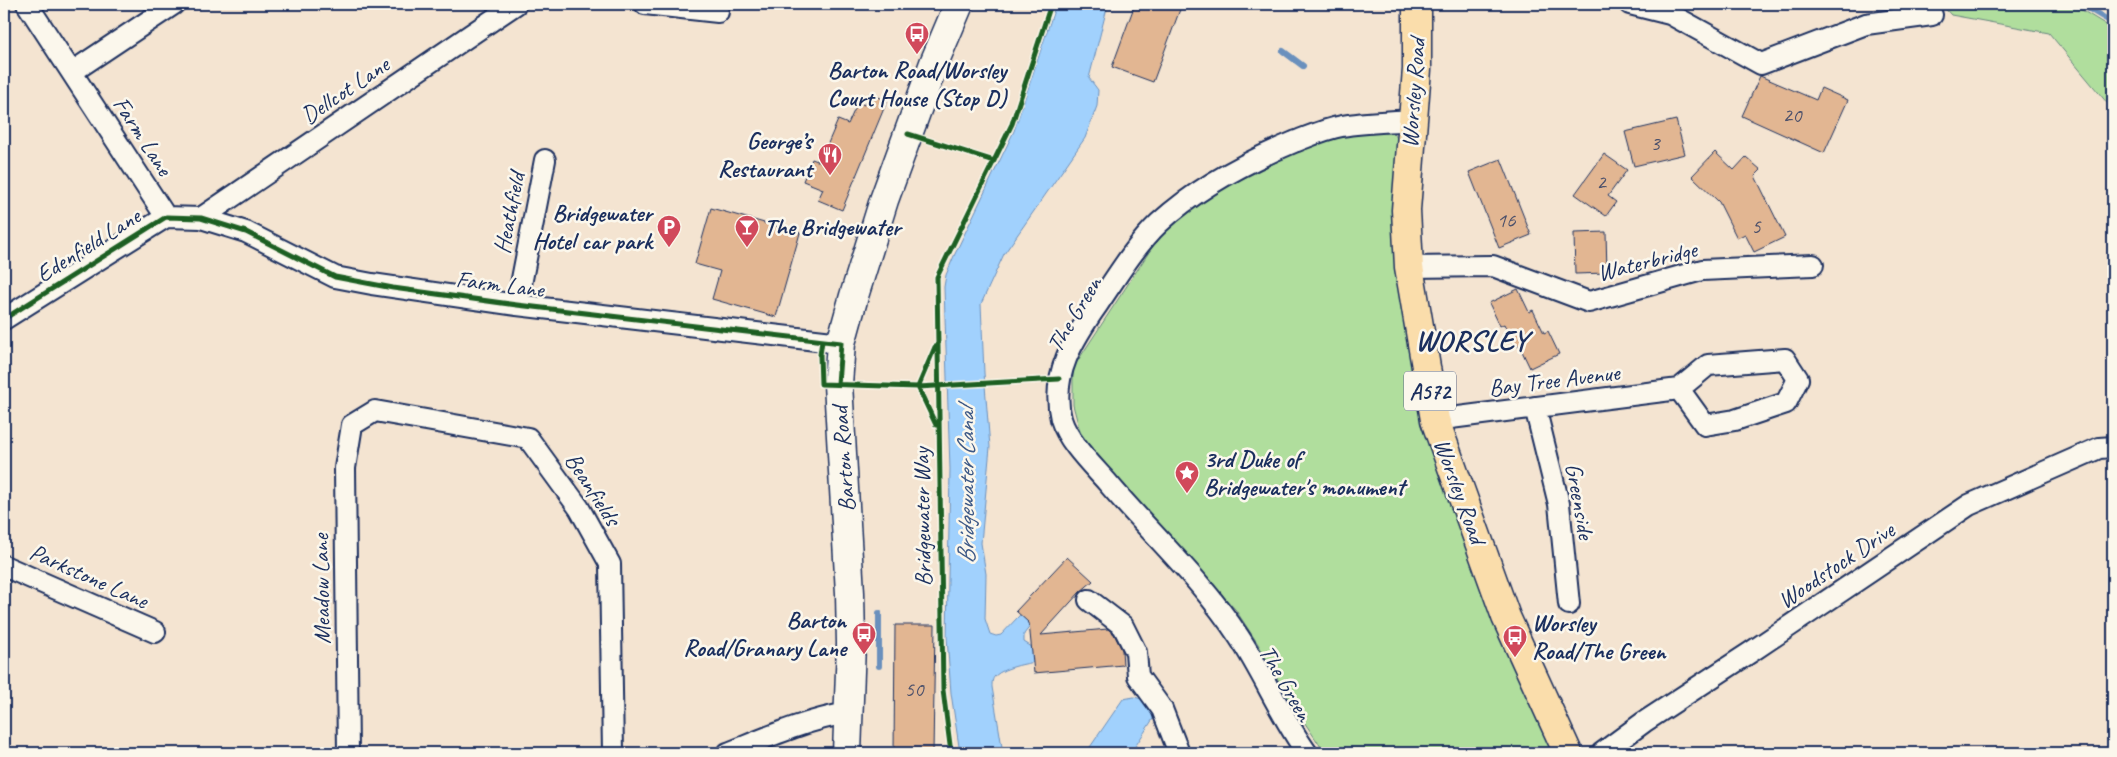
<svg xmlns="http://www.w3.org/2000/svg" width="2117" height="757" font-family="Caveat,sans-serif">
<rect width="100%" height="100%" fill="#f4e4d1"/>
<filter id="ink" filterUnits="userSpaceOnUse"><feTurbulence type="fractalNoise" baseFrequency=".02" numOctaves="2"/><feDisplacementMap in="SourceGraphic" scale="10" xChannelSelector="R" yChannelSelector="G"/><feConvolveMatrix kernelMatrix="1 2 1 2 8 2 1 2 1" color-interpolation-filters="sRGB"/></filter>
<g filter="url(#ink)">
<path fill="#b0de9d" stroke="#66867e" d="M1941,4H2072L2113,29V110L2049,33L1951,15Z
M1385,129L1393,133L1399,140L1398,265L1553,753H1325L1290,701L1258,644L1235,609L1161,530L1082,439L1073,405V368L1153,246L1175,221L1207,196L1305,148L1330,139Z"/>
<path fill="#a1d1fd" stroke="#6b90bd" d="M1056,4H1108L1089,78L1098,90L1097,106L1085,138L1004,254L981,304L984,373L990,447L981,543L986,574L985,619L990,634L996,636L1001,635L1070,562L1031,625L1024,634V642L1032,647L1118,639L1120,655C1092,657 1014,658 995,676C992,679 992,683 992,687L1003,753H960L951,693L947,637L950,469L944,287L946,275L954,256L1014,131Z
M1134,697L1142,699L1158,711L1131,753H1086L1123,699Z"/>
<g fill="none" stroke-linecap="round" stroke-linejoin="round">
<path stroke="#6b90bd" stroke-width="6" d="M2081,4L2113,23
M1283,51L1303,66
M879,613V666"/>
</g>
<path fill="#e2b692" stroke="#1b2f5e" d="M1135,4H1182L1153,82L1112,67Z
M1760,76L1816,100L1821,88L1848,100L1824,153L1742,116Z
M870,93L887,101L842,210L818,200L823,189L803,181L812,159L820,162L838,120L848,124L858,102L864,105Z
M1676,120L1685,154L1634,166L1625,132Z
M1715,152L1734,170L1746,157L1761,170L1755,176L1785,237L1754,252L1745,234L1737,238L1719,202L1692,176Z
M1604,154L1627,170L1608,196L1616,202L1606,216L1575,194Z
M1501,159L1531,235L1499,248L1469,172Z
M711,208L800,233L776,317L712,299L720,271L695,264Z
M1606,232L1607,273L1575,274L1574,233Z
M1518,289L1529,312L1533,310L1544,333L1548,331L1559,354L1530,368L1519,345L1515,347L1504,324L1500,326L1489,303Z
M1067,557L1093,581L1080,592L1041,635L1108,629L1114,634L1122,650L1123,665L1034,673L1029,623L1016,611Z
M895,625H935L933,753H894Z"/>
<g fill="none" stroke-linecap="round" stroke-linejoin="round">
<defs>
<path id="minor" d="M27,4L166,217
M645,4L718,12
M1630,4L1670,14L1761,64L1866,24L1932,15
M72,72L174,4
M166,217L201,218L246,232L335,277L372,284L517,305L841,343
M201,218L516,4
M1409,267L1493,266L1589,302L1702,270L1813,265
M517,305L545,160
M4,319L166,217
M1535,407L1559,504L1569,604
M1435,420L1679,389L1708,365L1785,359L1798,379L1786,403L1735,420L1705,425L1679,389
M4,566L155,632
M1089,600L1123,626L1136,652L1138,676L1162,709L1179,753
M348,753L345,468L352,425L375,411L528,438L579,508L610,564L613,753
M728,753C768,737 806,720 848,713
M1307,753C1281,717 1264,675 1239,637C1202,580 1151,534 1107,482C1091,464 1068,442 1061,419C1050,375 1074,338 1098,304C1117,276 1135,246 1159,223C1198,187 1246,162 1294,142C1310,136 1325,129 1342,126C1365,122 1389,122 1412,120
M1602,753L1644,722L1751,652L1969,505L2099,448L2113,447"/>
<path id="secondary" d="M847,753L851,644L850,593L838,384L841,343L854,296L884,200L934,63L959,4"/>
<path id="primary" d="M1417,4V69L1406,210L1409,267L1435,420L1506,617L1568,753"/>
</defs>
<use href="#minor" stroke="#1b2f5e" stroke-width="24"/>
<use href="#secondary" stroke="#1b2f5e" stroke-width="31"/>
<use href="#primary" stroke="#1b2f5e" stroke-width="31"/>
<use href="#minor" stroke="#fbf7ec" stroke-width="20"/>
<use href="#secondary" stroke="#fbf7ec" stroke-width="28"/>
<use href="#primary" stroke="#faddab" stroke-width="28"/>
<defs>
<path id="cycleway" d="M908,134L994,161
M4,319L166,217L201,218L246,232L335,277L393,288L517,305L841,343L838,384
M822,341L820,355L821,384L918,387L1059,379
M935,347L918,387L936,425
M951,753L943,690L937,277L1012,124L1051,4"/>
</defs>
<use href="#cycleway" stroke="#fbf7ec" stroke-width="8"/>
<use href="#cycleway" stroke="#1b5e20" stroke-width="5"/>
</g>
</g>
<defs>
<symbol id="bus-pin" viewBox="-11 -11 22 30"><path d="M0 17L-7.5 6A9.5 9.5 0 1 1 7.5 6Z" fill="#d1495b" stroke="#fbf7ec"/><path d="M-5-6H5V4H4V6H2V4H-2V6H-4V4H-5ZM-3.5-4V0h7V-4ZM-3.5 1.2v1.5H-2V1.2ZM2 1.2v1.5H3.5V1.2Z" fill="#fff"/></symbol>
<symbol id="restaurant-pin" viewBox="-11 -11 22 30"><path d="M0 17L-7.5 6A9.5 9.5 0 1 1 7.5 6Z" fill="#d1495b" stroke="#fbf7ec"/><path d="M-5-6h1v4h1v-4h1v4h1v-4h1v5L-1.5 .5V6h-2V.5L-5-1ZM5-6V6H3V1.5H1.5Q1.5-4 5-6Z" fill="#fff"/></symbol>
<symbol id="parking-pin" viewBox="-11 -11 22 30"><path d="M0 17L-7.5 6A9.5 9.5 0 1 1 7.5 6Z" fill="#d1495b" stroke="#fbf7ec"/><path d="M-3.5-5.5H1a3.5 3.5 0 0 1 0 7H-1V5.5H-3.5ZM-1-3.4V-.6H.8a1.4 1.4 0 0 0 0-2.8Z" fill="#fff"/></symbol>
<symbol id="bar-pin" viewBox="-11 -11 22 30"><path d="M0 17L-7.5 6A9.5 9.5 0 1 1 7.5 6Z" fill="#d1495b" stroke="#fbf7ec"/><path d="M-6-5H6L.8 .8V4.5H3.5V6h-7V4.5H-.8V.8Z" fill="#fff"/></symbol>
<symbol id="sight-pin" viewBox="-11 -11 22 30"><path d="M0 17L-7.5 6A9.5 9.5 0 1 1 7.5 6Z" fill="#d1495b" stroke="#fbf7ec"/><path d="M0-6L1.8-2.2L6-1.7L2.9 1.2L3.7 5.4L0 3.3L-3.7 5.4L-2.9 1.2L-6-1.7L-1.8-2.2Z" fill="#fff"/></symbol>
</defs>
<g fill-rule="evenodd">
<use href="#bus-pin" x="903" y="20" width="28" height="38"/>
<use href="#restaurant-pin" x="816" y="141" width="28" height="38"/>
<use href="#parking-pin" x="655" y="213" width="28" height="38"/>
<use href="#bar-pin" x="733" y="213" width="28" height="38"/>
<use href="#sight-pin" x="1173" y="459" width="28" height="38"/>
<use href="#bus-pin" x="850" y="620" width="28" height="38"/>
<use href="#bus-pin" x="1501" y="623" width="28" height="38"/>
</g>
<g text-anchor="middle" stroke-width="5" stroke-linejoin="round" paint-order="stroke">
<g font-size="21" fill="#4d516b">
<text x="1792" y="122">20</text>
<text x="1655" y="150">3</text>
<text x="1601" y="189">2</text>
<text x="1506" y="227">16</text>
<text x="1756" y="233">5</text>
<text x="914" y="696">50</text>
</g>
<rect fill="#fbf7ec" stroke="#5e6b89" stroke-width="1" x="1404" y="371.5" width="52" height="39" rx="4"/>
<g font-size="22" font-weight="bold" fill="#1b2f5e">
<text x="1430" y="399">A572</text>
</g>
<g font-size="24" font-weight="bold" fill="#1b2f5e" stroke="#fbf7ec" text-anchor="end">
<text x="917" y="78" text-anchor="middle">Barton Road/Worsley<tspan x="917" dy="28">Court House (Stop D)</tspan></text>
<text x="812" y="149">George’s<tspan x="812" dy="28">Restaurant</tspan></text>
<text x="652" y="221">Bridgewater<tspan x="652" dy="28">Hotel car park</tspan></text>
<text x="764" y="235" text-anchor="start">The Bridgewater</text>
<text x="1204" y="467" text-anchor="start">3rd Duke of<tspan x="1204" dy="28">Bridgewater's monument</tspan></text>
<text x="846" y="628">Barton<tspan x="846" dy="28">Road/Granary Lane</tspan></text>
<text x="1532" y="631" text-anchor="start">Worsley<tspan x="1532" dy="28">Road/The Green</tspan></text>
</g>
<g font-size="24" fill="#1b2f5e" stroke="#fbf7ec">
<text transform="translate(345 90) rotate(-34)" y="8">Dellcot Lane</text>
<text transform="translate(1413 93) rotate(-86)" y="8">Worsley Road</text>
<text transform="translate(143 136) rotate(57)" y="8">Farm Lane</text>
<text transform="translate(509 213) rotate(-79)" y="8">Heathfield</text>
<text transform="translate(88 245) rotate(-32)" y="8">Edenfield Lane</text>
<text transform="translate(1647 261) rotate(-14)" y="8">Waterbridge</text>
<text transform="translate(500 284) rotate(7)" y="8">Farm Lane</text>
<text transform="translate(1074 314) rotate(-59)" y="8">The Green</text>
<text transform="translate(1554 380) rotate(-7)" y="8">Bay Tree Avenue</text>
<text transform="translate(843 459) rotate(-94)" y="8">Barton Road</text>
<text transform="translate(593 489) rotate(57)" y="8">Beanfields</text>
<text transform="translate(1460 491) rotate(70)" y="8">Worsley Road</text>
<text transform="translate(1580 501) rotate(80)" y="8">Greenside</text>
<text transform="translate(922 517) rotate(-91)" y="8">Bridgewater Way</text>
<text transform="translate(1836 565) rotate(-34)" y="8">Woodstock Drive</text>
<text transform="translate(89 576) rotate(24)" y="8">Parkstone Lane</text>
<text transform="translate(321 589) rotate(-91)" y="8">Meadow Lane</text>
<text transform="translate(1286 683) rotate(60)" y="8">The Green</text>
</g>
<g font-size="25" font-style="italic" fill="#3c5886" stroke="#fbf7ec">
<text transform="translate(965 486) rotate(-90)" y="9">Bridgewater Canal</text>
</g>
<g font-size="29" font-weight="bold" letter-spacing="1" fill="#1b2f5e" stroke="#fbf7ec">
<text x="1472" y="350">WORSLEY</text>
</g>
</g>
<rect width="2117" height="757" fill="none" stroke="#fbf7ec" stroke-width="20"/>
<rect x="10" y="10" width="2097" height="737" fill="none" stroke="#1b2f5e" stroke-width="2" filter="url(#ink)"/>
</svg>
